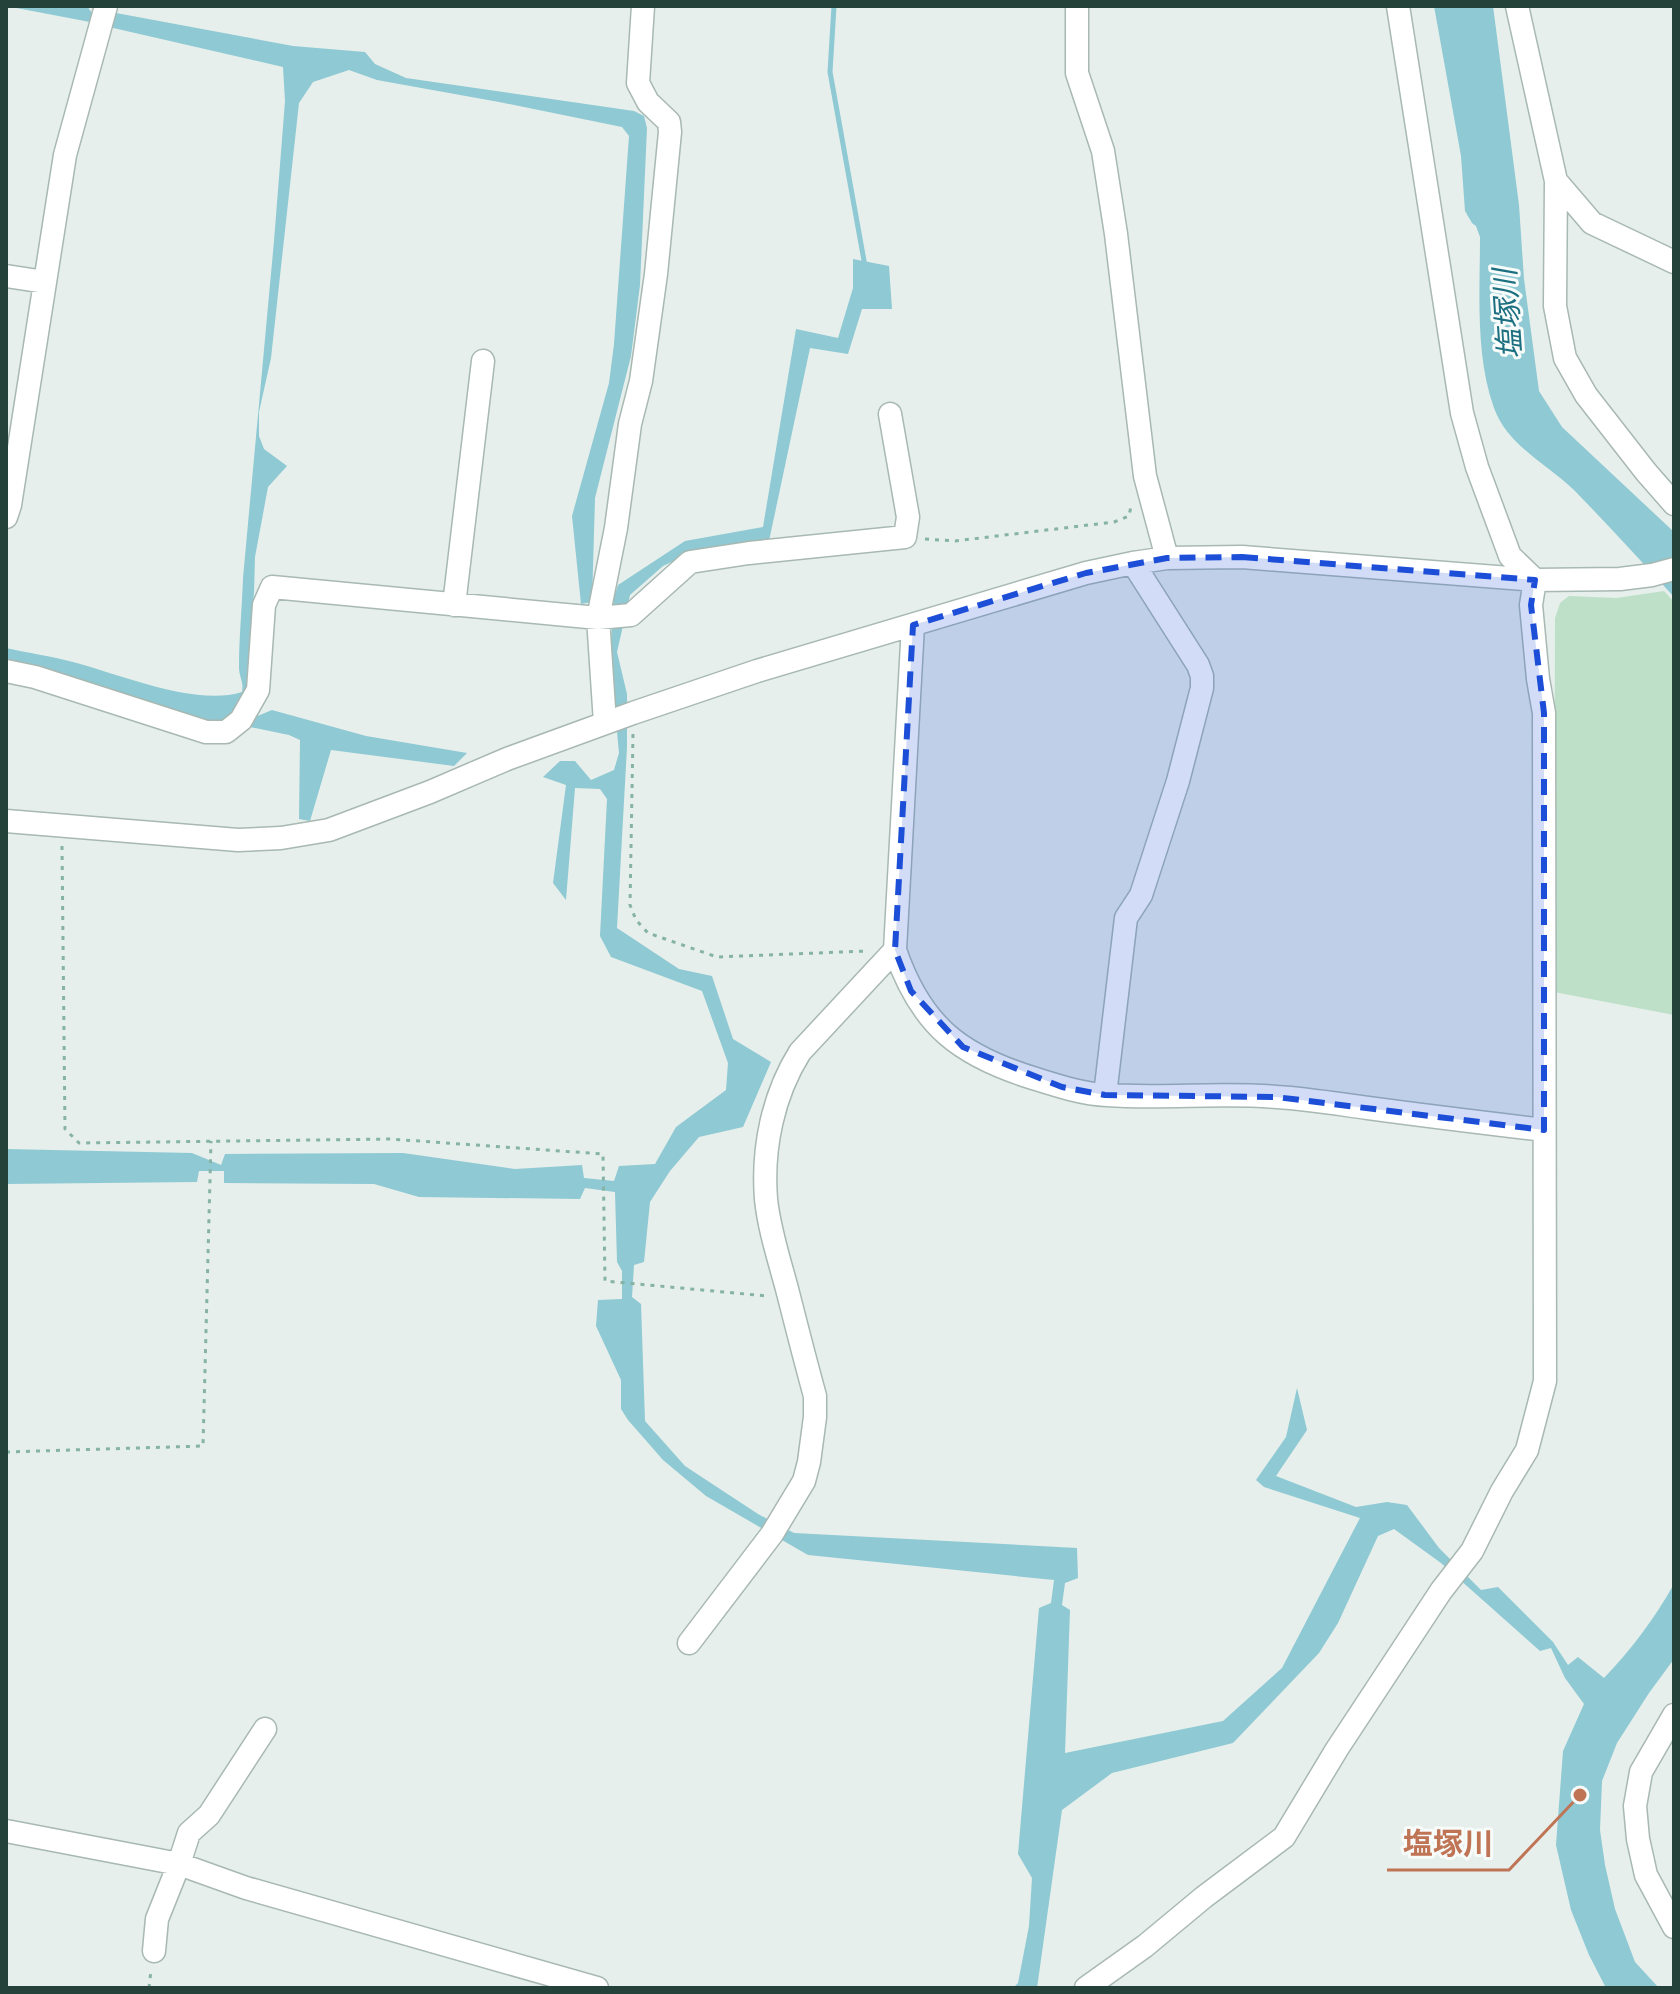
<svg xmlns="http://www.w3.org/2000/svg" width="1680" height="1994" font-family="Jost,'Noto Sans JP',sans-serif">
<rect width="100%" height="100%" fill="#e6efeb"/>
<path fill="#bfe0c8" d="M1664,591L1674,602V1015L1554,992L1555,618L1560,603L1569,596L1616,598Z"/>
<path fill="#8ec9d4" d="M6,6H87L92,13L90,22Z
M1434,6H1493L1519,205L1524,279L1539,391L1562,427L1674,532V597C1641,561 1608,525 1574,490C1547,464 1507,445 1494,408C1475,355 1480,292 1480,237L1476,226L1472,223L1465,211L1461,156Z
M116,13L293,46L365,52L375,64L406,78L634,111L644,116L647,128L640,285L631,356L595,498L592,602L581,604L572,516L609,383L614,344L629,136L622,127L499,102L377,80L349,70L313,82L299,103L271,358L259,412V436L264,449L287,466L268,487L255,557L254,592L247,687L241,705L223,723H207L94,691L63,673L6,660V648C28,653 51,656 73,662C119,674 196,707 242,692C244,682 239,677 239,667C239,638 242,608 243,578L274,241L285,101L283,67L109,27Z
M853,259L889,266L892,309H862L848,354L810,348L769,541L699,549L663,566L630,595L617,652L627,694V747L617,928L679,969L712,976L733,1039L771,1062L743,1127L699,1137L670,1171L650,1202L644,1262L634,1265L632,1297L641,1304L645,1421L685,1466L758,1514L794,1533L1077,1548L1078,1578L1065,1583L1062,1605L1070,1610L1065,1753L1223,1721L1282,1668L1360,1518L1264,1487L1256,1480L1286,1437L1297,1388L1307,1430L1276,1476L1356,1507L1387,1502L1407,1505L1439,1548L1481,1590L1498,1587L1553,1642L1568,1665L1578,1657L1604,1678C1632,1649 1654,1619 1674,1584V1659L1649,1693L1617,1743L1602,1781L1600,1830L1605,1865L1615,1909L1635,1962L1659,1988H1606L1589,1955L1571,1910L1556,1845L1563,1751L1584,1704L1565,1678L1551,1648L1540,1651L1441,1563L1394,1529L1378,1536L1338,1623L1319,1653L1233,1743L1112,1773L1062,1810L1037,1988H1013L1018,1983L1029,1926L1032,1878L1018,1854L1039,1608L1051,1603L1054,1580L808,1555L706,1496L663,1460L628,1420L621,1409V1380L596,1326L598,1300L622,1299V1271L617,1262L615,1192L585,1188L580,1199L419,1197L374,1184L224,1183V1171H199L197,1182L6,1184V1149L192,1153L221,1165L225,1154L403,1153L515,1169L582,1165L584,1178L614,1181L619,1166L655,1164L676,1127L726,1090L728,1063L702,991L611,957L600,936L607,799L600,789L575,788L566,900L553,883L566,785L543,777L560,761H575L591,780L614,770L619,753L610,657L614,597L618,585L685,541L763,527L796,329L838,338L853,288Z
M272,710L366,736L467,753L454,766L331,750L310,821L299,819L300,740L289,735L250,727L255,717Z"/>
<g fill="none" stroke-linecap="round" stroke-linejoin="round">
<path stroke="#8ec9d4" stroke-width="5" d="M834,6L830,72L865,266"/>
<defs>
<path id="minor" d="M1077,6V73L1103,151L1116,234L1145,476L1167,558
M1517,6L1556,181L1555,306L1565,358L1586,395L1646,472L1674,504
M1556,181L1592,223L1674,262
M6,276L45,282
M6,517L10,505L65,155L106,6
M454,605L483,361
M913,625L895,950C921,1026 960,1056 1036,1079C1058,1086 1083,1094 1107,1095C1163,1099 1221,1092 1277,1097C1308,1099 1338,1104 1368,1108C1427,1116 1485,1123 1544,1130
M6,671L35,677L206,732H226L241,720L258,690L264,605L272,587L598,618L631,615L690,562L749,553L905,537L908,517L890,414
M605,723L598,618L616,528L630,424L641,381L656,274L670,132L669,122L648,102L638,83L643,6
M6,821L238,840L281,838L329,830L430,792L507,759L633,713L757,671L1086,573L1133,563L1167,558L1242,557L1535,580L1620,579L1652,575L1674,569
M1105,1095L1126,918L1141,895L1178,781L1202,688V676L1198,665L1133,563
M689,1643L772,1534L804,1481L809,1462L815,1417V1396C805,1360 796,1324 787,1289C779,1259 769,1229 766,1199C762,1148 773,1095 800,1052L895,950
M1674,1715L1641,1772L1635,1806L1638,1839L1646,1875L1674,1927
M6,1831L179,1864L246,1888L597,1988
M154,1951L157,1919L179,1864L189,1833L209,1815L265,1729
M1086,1988L1145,1946L1204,1897L1284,1837L1337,1749L1441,1591L1472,1551L1502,1491L1527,1450L1545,1381L1544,713L1538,679L1531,605L1535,580L1510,556L1477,467L1462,413L1398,6"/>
</defs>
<use href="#minor" stroke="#a8b8b2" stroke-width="25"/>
<path stroke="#86b3a5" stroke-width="3" stroke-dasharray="4 6" stroke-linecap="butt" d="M925,539L955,541L1114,522L1129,516L1131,506
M633,734L630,905L636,920L648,933L717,957L867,951
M62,846L65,1129L79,1143L390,1139L603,1154L605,1281L767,1296
M6,1452L203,1446L211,1141
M149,1988L151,1970"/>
<use href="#minor" stroke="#fff" stroke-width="22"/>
</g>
<path fill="#1d4ed8" fill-opacity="0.2" stroke="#1d4ed8" stroke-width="6" stroke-dasharray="16 10" stroke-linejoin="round" d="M1242,557L1535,580L1531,605L1544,713V1130L1276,1097L1105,1095L1062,1087L963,1047L911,991L895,950L913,625L1086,573L1167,558Z"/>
<g text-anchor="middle" stroke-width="6" stroke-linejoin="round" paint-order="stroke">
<g font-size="30" font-style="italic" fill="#1c6f80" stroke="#f7fbf9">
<text transform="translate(1508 314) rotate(-94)" y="10">塩塚川</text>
</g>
</g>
<path fill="none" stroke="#c07456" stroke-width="3" d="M1580 1795L1509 1870H1387"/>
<circle fill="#c07456" stroke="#f7fbf9" stroke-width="3" cx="1580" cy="1795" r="8"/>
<g font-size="30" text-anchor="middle" font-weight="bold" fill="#c07456" stroke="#f7fbf9" stroke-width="6" stroke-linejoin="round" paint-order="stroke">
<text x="1448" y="1854">塩塚川</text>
</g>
<rect width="1680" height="1994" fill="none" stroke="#24423a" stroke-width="16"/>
</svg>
